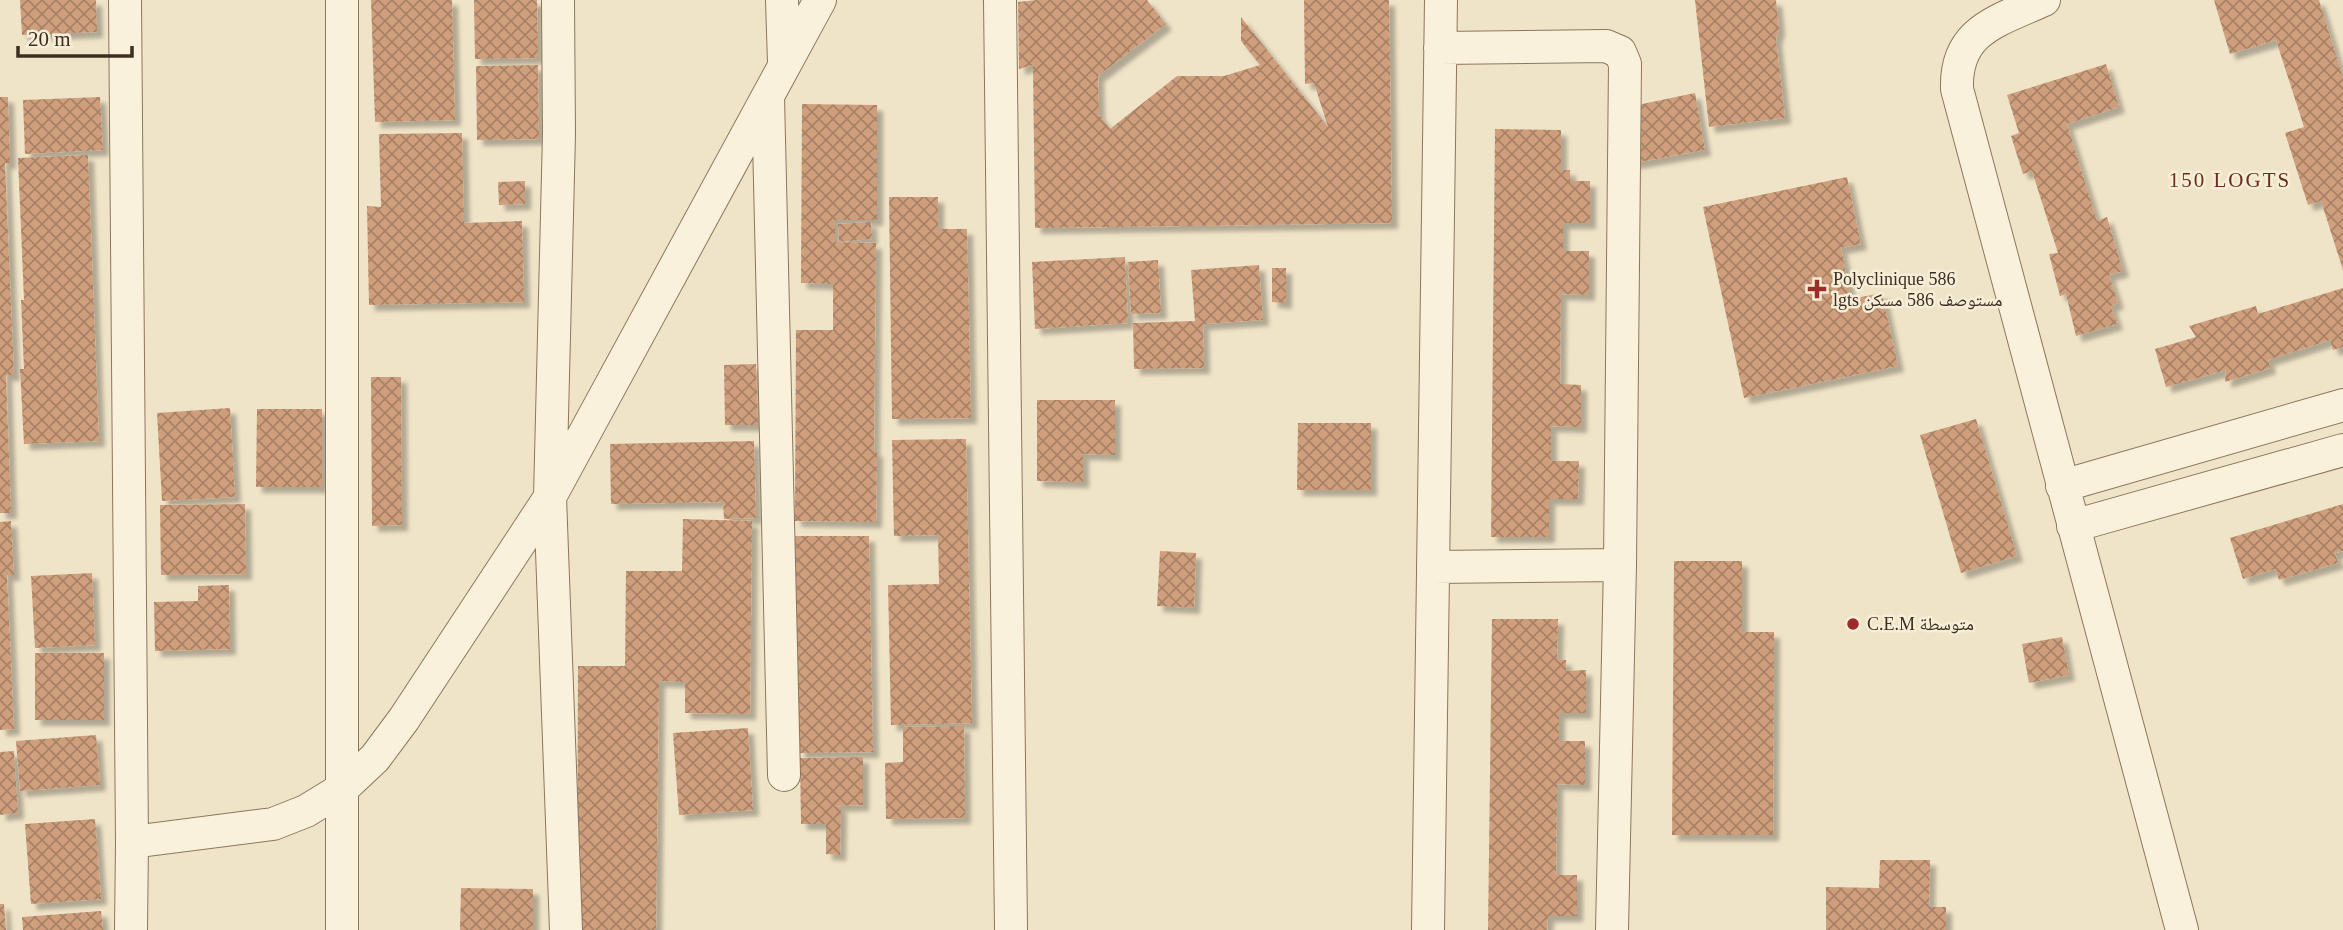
<svg xmlns="http://www.w3.org/2000/svg" width="2343" height="930" font-family="'Times New Roman','Noto Naskh Arabic',serif">
<defs>
<pattern id="building-cross-hatch" width="8" height="8" patternUnits="userSpaceOnUse" patternTransform="scale(1.75)"><rect width="8" height="8" fill="#cf9f7d"/><path d="M0 0l8 8M0 8l8-8" fill="none" stroke="#a98266"/></pattern>
<filter id="shadow"><feDropShadow dx="6" dy="6" stdDeviation="2" flood-color="#0004"/></filter>
</defs>
<rect width="100%" height="100%" fill="#f0e4c8"/>
<path fill="url(#building-cross-hatch)" filter="url(#shadow)" d="M20,0H96L97,32L22,35Z
M371,0H452L455,120L375,122Z
M474,0H537L538,58L475,59Z
M1037,0H1147L1166,24L1098,76L1099,114L1110,129L1177,76H1224L1260,65L1241,41V17L1328,127L1314,83L1305,84L1304,0H1389L1392,223L1035,228L1033,65L1019,69L1018,2Z
M1695,0H1776L1779,29L1776,39L1785,118L1709,127Z
M2214,0H2319L2343,78V270L2321,201L2308,205L2285,133L2304,127L2276,40L2230,54Z
M2106,64L2119,107L2067,124L2097,221L2107,217L2123,271L2109,275L2118,303L2111,306L2117,324L2076,336L2066,294L2060,296L2049,254L2058,253L2032,171L2023,174L2011,136L2019,133L2007,95Z
M538,65L539,139L477,140L476,66Z
M1695,93L1705,150L1629,164L1628,107Z
M0,97H8L10,163H5L14,375H6L11,513H0Z
M100,97L103,150L25,154L23,100Z
M802,104L877,105V220H835V242L876,243L874,451H877L876,522L795,521L796,330H833V284L801,283Z
M1495,129L1561,130V170H1570V181H1590V223H1563V251H1589V295L1561,294L1560,384L1581,385V427L1551,426V461H1579L1578,499H1549V537H1491Z
M462,133L464,223L522,221L524,302L369,305L367,206L381,207L379,134Z
M88,155L99,441L24,444L20,369H24L21,300H24L18,158Z
M1847,177L1861,244L1841,248L1851,299L1882,293L1898,366L1744,398L1703,207Z
M525,181V204L499,205L498,182Z
M889,197H938V229H967L971,418L892,419Z
M871,222L872,239L839,242L838,224Z
M1125,257L1128,323L1035,329L1032,262Z
M1158,260L1161,313L1131,314L1128,262Z
M1259,265L1263,320L1203,324L1204,368L1134,369L1133,323L1195,321L1191,270Z
M1272,268H1286V303L1272,302Z
M2343,288V347L2333,350L2330,340L2268,360L2270,368L2225,382L2226,370L2166,387L2155,349L2196,337L2189,326L2256,306L2258,314Z
M756,364L758,425H725L724,365Z
M371,377H401L402,525L372,526Z
M1037,400H1115V455L1083,454V482L1037,481Z
M230,408L235,497L162,501L157,413Z
M257,409H322V487H256Z
M1976,419L2017,556L1961,573L1920,435Z
M1298,423H1371V490H1297Z
M966,439L972,723L891,725L888,585L939,584L938,535L894,536L892,440Z
M754,441L756,518L724,519L723,502L611,504L610,444Z
M245,504L246,574L161,575L160,505Z
M2343,504V551L2335,553L2338,563L2279,580L2275,569L2243,579L2230,538Z
M683,519L752,521L750,714L685,713V682L659,681L656,930H577L578,666H625L626,571H682Z
M11,521L14,575H7L14,729L0,730V522Z
M795,536H869L873,752L799,753Z
M1160,551L1196,553L1194,608L1157,606Z
M1674,561H1742V632H1774L1773,835H1672Z
M92,573L95,645L35,648L31,576Z
M229,585L230,649L155,651L154,602L198,601V586Z
M1492,619H1558L1557,659L1566,660V671L1586,670V713H1559V741H1585V785L1557,784L1556,875H1577V916H1548L1547,930H1488Z
M2062,637L2069,675L2029,683L2022,644Z
M35,653H104V720H35Z
M964,726L965,818L886,819L885,763L903,762V727Z
M748,728L753,810L679,815L673,733Z
M96,735L100,785L20,791L16,741Z
M14,751L18,813L0,815V752Z
M863,757V805L833,806L841,807L840,855L826,854V824H801L800,758Z
M95,819L101,899L31,904L25,824Z
M1880,860H1930L1929,907H1946V930H1826V887L1879,888Z
M461,888L533,889V930H460Z
M0,904H4L6,930H0Z
M101,911L103,930H23L22,917Z"/>
<g fill="none" stroke-linecap="round" stroke-linejoin="round">
<defs>
<path id="street" d="M125,0L132,842L131,930
M558,0L559,134L550,497L566,930
M782,0L784,63
M1000,0L1011,930
M2044,0C1998,21 1955,30 1957,89L2182,930
M1440,48L1606,46L1620,52L1625,64L1620,565L1612,930
M768,97L784,775
M2062,486L2343,405
M2073,526L2343,450
M1433,567L1620,565
M132,842L273,824L306,811L342,789L375,758L404,719L550,497L820,0
M342,930V0
M1428,930L1441,0"/>
</defs>
<use href="#street" stroke="#8d765c" stroke-width="34"/>
<use href="#street" stroke="#faf1dc" stroke-width="32"/>
</g>
<g fill="#9e2a2b" stroke="#f7eed8" stroke-width="2.5">
<path d="M1813.5 278.5h7v7h7v7h-7v7h-7v-7h-7v-7h7z"/>
<circle cx="1853" cy="624" r="7"/>
</g>
<g text-anchor="middle" stroke-width="5" stroke-linejoin="round" paint-order="stroke">
<g font-size="18" fill="#3d2e20" stroke="#f7eed8" text-anchor="start">
<text x="1833" y="285">Polyclinique 586<tspan x="1833" dy="21">lgts مستوصف 586 مسكن</tspan></text>
<text x="1867" y="630">C.E.M متوسطة</text>
</g>
<g font-size="21" letter-spacing="2" fill="#6b2e1e" stroke="#f7eed8">
<text x="2230" y="187">150 LOGTS</text>
</g>
</g>
<path d="M18 46v10h114v-10" fill="none" stroke="#3d2e20" stroke-width="3.5"/>
<text x="28" y="46" font-size="21" fill="#3d2e20" stroke="#f7eed8" stroke-width="5" paint-order="stroke">20 m</text>
</svg>
